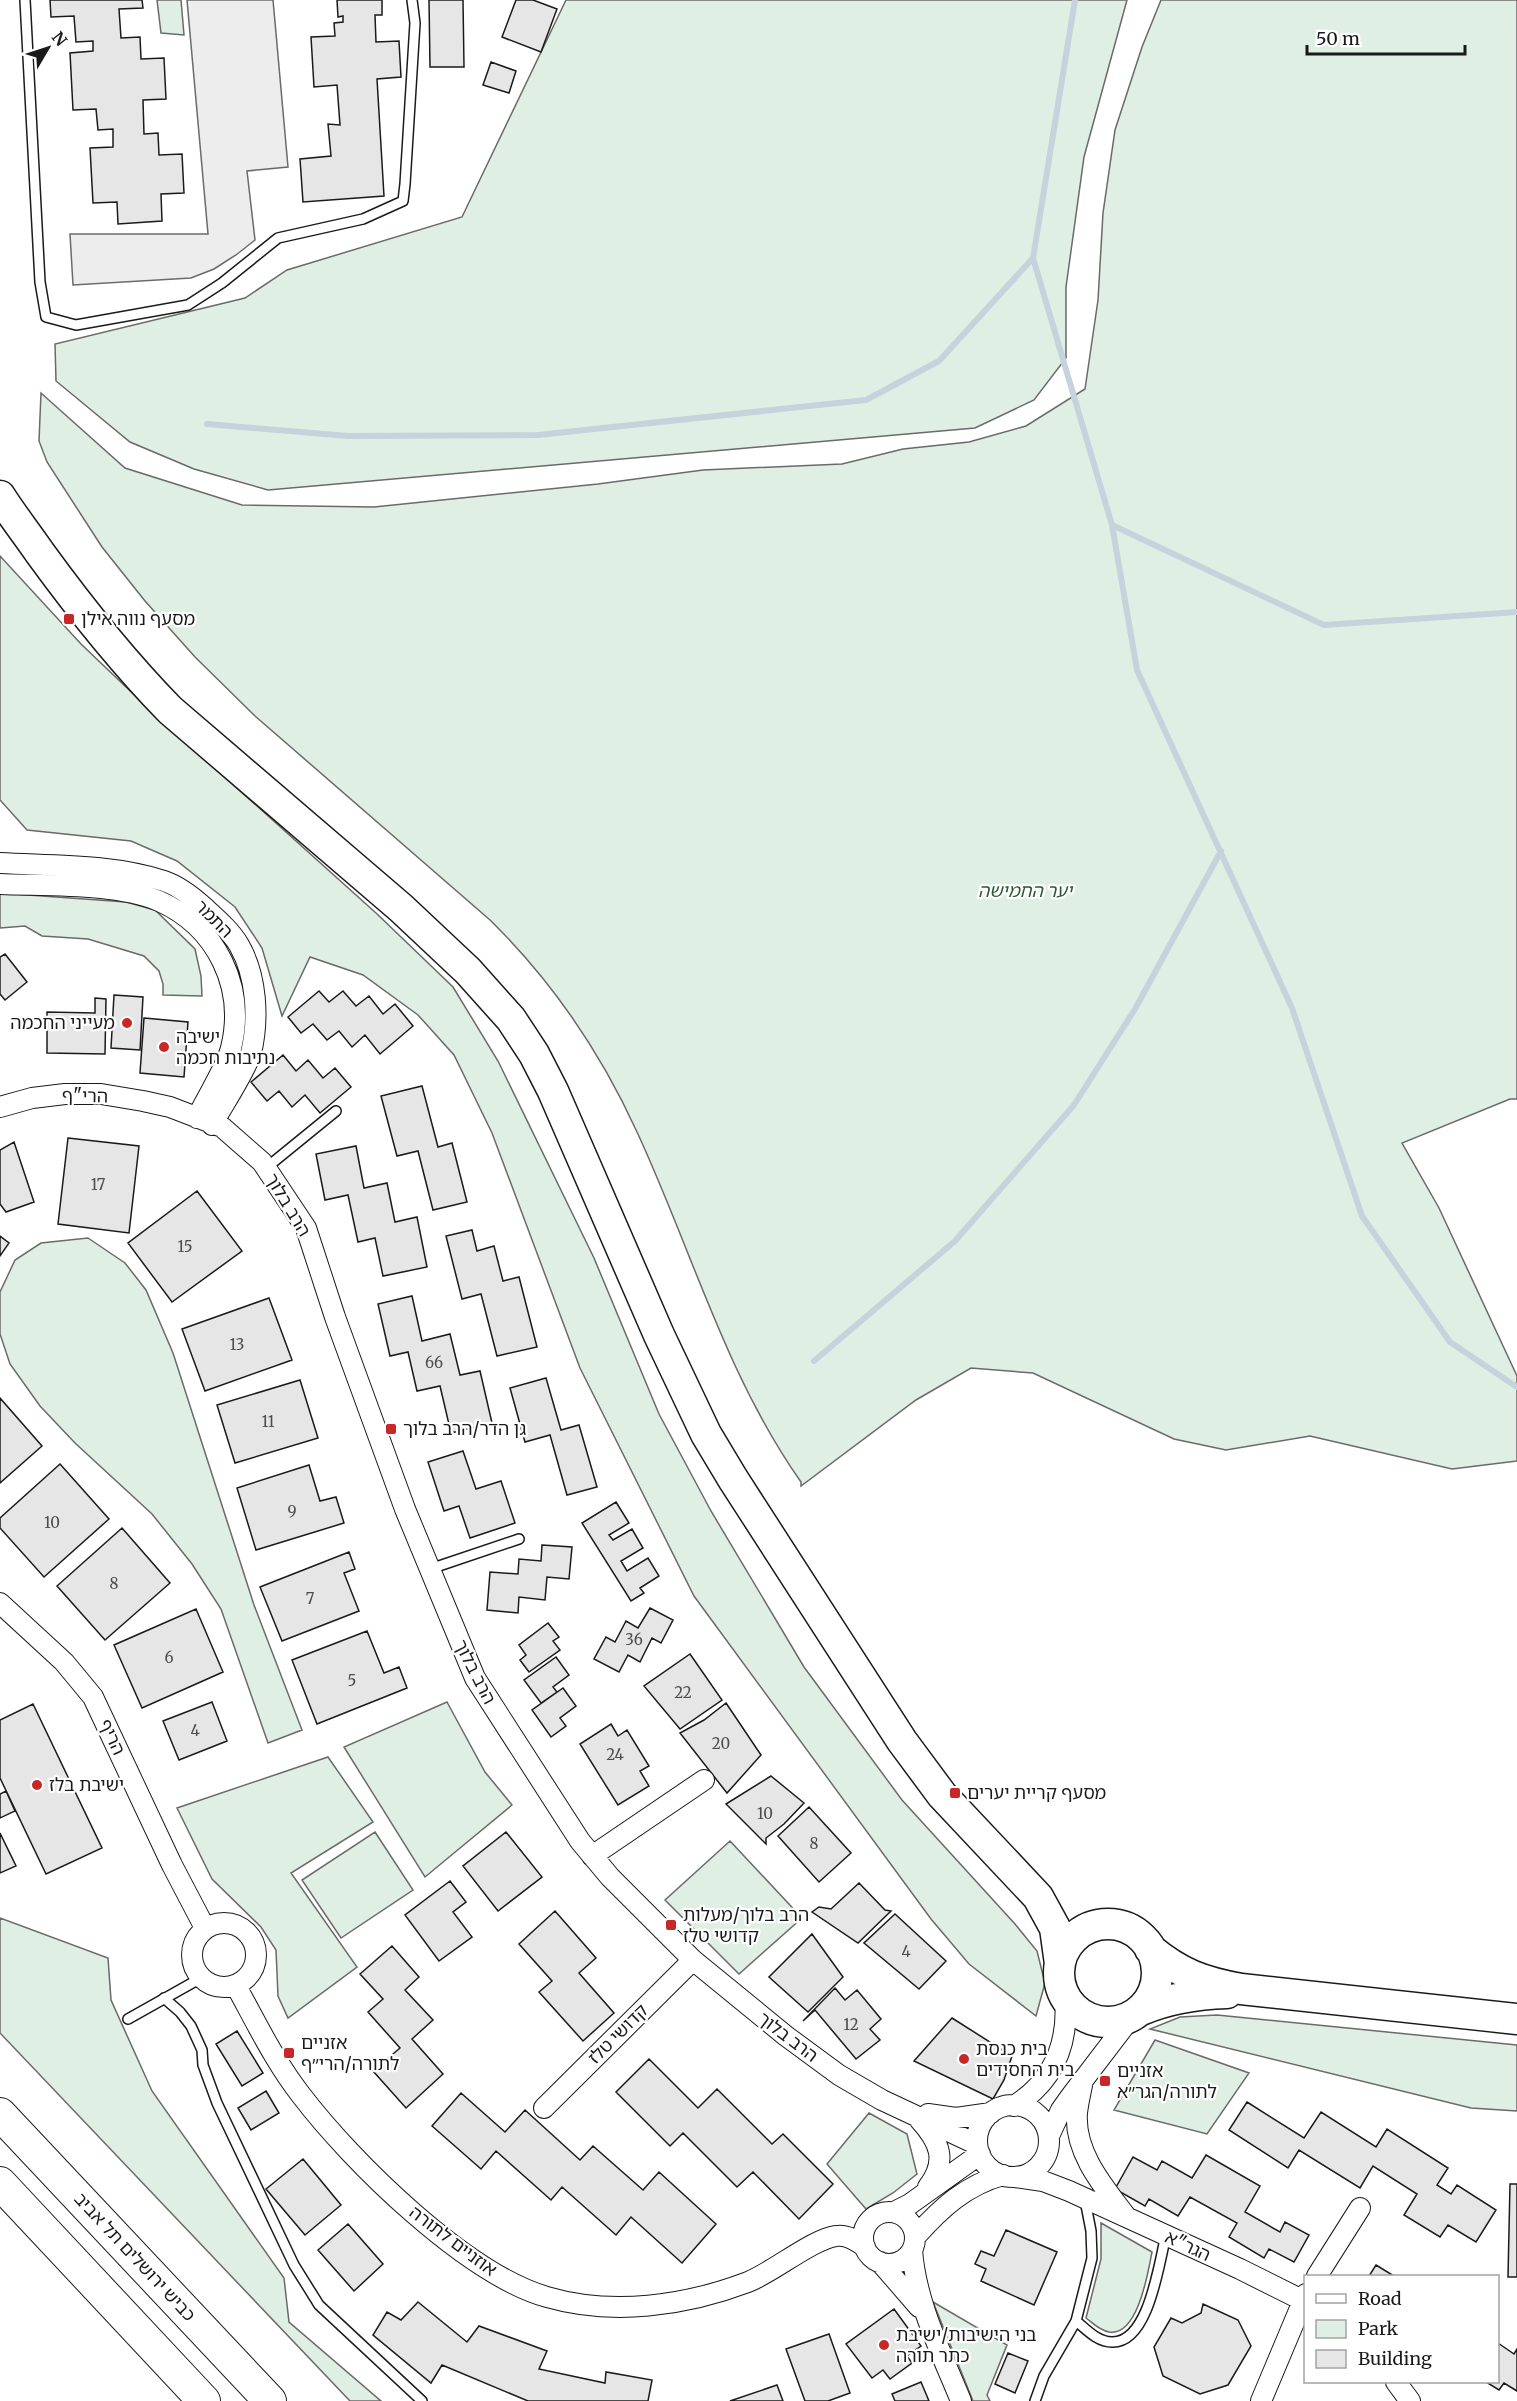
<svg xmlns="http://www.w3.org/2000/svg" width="1517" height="2401" font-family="Merriweather,'Noto Sans Hebrew',serif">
<rect width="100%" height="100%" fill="#fff"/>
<path fill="#e0efe3" stroke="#6a6a6a" stroke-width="1.5" d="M157,0H181L184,35L161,33Z
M566,0H1127L1084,157L1066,287V358L1034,400L975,428L268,490L194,469L130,442L56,381L55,344L245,298L287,270L462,217Z
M1161,0H1517V1099H1510L1402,1143L1439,1208L1517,1376V1461L1452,1469L1310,1436L1226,1450L1174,1439L1033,1373L971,1368L916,1400L801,1486V1482C726,1376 691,1248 637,1132C601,1053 552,981 490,920L255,716L195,657L145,601L102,547L47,462L39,441L41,393L125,468L242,505L374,507L598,484L703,470L842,464L903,449L969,442L1026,426L1085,389L1098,300L1103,213L1115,130L1142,47Z
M0,556L81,644L149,709L376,913L453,987L498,1061L594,1258L659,1414L711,1511L804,1667L902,1800L1015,1924L1037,1951L1045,1983L1036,2016L969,1964L931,1919L694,1596L580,1368L492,1133L454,1055L418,1015L363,975L310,957L282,1016L262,948L235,907L177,861L131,841L27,830L0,800Z
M0,893L126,902L155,910L195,949L201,976L202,996L163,995V984L159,971L144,956L88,939L42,936L25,926L0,928Z
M88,1238L125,1263L146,1290L173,1353L254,1605L302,1730L268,1743L221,1609L192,1564L152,1514L75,1443L40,1406L10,1364L0,1334V1292L15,1260L41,1243Z
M447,1702L485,1772L512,1805L425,1877L344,1747Z
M328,1757L373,1822L291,1873L357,1967L288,2018L278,1996L276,1950L261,1927L212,1879L177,1808Z
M375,1832L413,1890L341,1938L302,1880Z
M730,1841L802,1918L739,1974L665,1900Z
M0,1918L108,1958L111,2000L152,2091L284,2278L289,2322L381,2401H350L0,2033Z
M1217,2015L1517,2045V2111L1471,2108L1150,2029L1180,2017Z
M1155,2040L1249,2073L1207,2134L1114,2110Z
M869,2113L907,2134L917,2174L893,2193L866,2209L827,2164Z
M1101,2223L1152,2252C1148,2272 1138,2337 1109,2332C1099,2330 1094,2324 1086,2318L1101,2259Z
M933,2302L1007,2345L987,2395L990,2401H973Z"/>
<path fill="#ededed" stroke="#6a6a6a" stroke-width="1.5" d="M187,0H273L288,167L247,171L255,240L236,255L214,269L191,278L73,285L70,234H208Z"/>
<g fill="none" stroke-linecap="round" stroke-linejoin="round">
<path stroke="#c6d2dc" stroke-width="6" d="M1075,0L1033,258L1112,525L1137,670L1292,1008L1362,1216L1450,1342L1517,1387
M207,424L348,436L538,435L866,400L939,361L1033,258
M1112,525L1324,625L1517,612
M814,1361L955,1241L1074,1105L1135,1009L1221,851"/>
</g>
<path fill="#e6e6e6" stroke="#1a1a1a" stroke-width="1.5" d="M50,0H142L143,8L119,9L121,38L140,37L141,59L164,58L166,99L143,100L144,134L158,133L159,155L182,154L184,193L161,194L162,221L118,224L117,202L93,203L90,148L113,147V129L98,130L96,109L73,110L70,53L93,51V41L76,42L74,16L51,17Z
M337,0H382V15H375L376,42L399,41L401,77L377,79L384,196L303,202L300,159L331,156L328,124L340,125L337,85L314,87L311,37L335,36L334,23L343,22V16L338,17Z
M429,0H463L464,67H430Z
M516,0H533L557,9L541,52L502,37Z
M491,62L516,71L509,93L483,85Z
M5,954L27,982L5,1000L0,994V957Z
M319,991L329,1002L343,991L356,1006L369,996L383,1014L395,1004L413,1026L380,1054L365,1035L352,1047L339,1031L327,1040L313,1024L301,1033L288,1017Z
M114,995L143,997L140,1050L111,1048Z
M95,998L106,999L105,1054L47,1053V1012L95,1013Z
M144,1018L188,1022L184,1077L140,1073Z
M283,1055L296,1071L308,1060L323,1078L335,1068L351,1087L320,1113L305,1095L292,1107L279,1091L267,1101L251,1082Z
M422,1086L438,1147L452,1143L467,1202L433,1210L418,1151L397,1156L381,1096Z
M68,1138L139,1146L129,1233L58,1224Z
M14,1142L34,1202L6,1212L0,1204V1150Z
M356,1146L364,1188L387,1183L395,1222L417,1217L427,1267L383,1276L375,1238L358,1242L348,1195L325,1200L316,1154Z
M197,1191L242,1251L172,1302L128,1243Z
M472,1230L477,1251L494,1246L503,1281L519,1277L537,1347L497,1356L481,1294L462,1299L446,1236Z
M0,1236L9,1243L0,1256Z
M412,1296L422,1341L450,1334L460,1375L480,1371L492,1423L451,1433L440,1386L417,1391L408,1352L390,1356L378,1304Z
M269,1298L292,1360L205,1391L182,1329Z
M546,1378L561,1430L579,1425L597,1487L567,1495L550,1435L525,1442L510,1388Z
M300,1380L318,1438L235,1463L217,1405Z
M0,1398L42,1446L0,1483Z
M463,1451L476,1489L501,1481L515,1523L470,1538L459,1506L444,1511L428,1462Z
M60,1464L109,1519L44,1577L0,1528V1518Z
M309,1465L320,1501L336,1497L344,1523L256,1550L237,1488Z
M616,1502L629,1523L609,1535L613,1540L632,1529L643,1548L621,1561L627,1571L648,1558L659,1576L640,1588L644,1593L631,1601L582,1523Z
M122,1528L170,1583L105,1640L57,1586Z
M542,1545L572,1547L569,1579L547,1577L545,1600L519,1597L518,1613L487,1610L490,1572L518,1574L519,1559L541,1561Z
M349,1552L355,1569L344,1573L359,1611L282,1641L260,1587Z
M650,1608L673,1620L661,1643L652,1638L640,1662L628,1655L619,1672L594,1659L606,1637L615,1642L626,1621L638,1628Z
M196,1609L223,1672L142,1708L114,1645Z
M548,1623L559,1637L553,1641L560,1650L529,1672L520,1660L526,1655L519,1645Z
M367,1631L384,1673L399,1667L407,1688L317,1724L292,1660Z
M690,1654L722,1700L680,1729L644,1686Z
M556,1657L569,1675L553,1687L557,1692L541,1703L524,1680Z
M563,1688L576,1706L560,1718L566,1726L551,1737L532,1710Z
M212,1702L227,1741L179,1760L163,1721Z
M726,1703L761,1755L727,1793L680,1733L704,1720Z
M33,1704L102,1848L46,1874L0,1778V1720Z
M611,1724L618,1736L627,1730L649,1766L640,1771L649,1786L618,1805L580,1744Z
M771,1776L804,1803L784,1824L766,1838V1844L726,1804Z
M6,1791L15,1811L0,1818V1794Z
M809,1807L851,1853L819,1882L778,1836Z
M506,1832L542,1877L498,1911L463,1866Z
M0,1833L16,1866L0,1873Z
M450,1881L466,1902L453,1912L472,1937L439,1961L405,1915Z
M859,1883L885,1910L891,1911L858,1943L812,1912L819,1907L831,1909Z
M555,1911L596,1958L579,1973L614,2013L583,2041L539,1992L552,1981L519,1944Z
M895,1914L946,1961L919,1989L864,1943Z
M812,1934L843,1977L808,2012L769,1977Z
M392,1946L419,1977L405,1990L433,2020L412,2039L443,2074L406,2108L373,2071L400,2048L368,2012L383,1999L360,1974Z
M835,1988L845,2000L857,1990L881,2019L870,2029L880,2040L856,2059L815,2010L803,2021Z
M952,2018L1012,2056L1004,2080L993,2099L914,2061Z
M237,2031L263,2073L242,2086L216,2044Z
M649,2059L698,2108L717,2089L772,2144L783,2134L833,2184L799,2219L753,2172L737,2187L683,2133L670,2146L616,2092Z
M266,2091L279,2113L251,2130L238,2108Z
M461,2093L505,2132L525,2110L580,2160L593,2146L643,2190L659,2172L716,2224L682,2263L631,2217L616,2235L562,2187L551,2200L496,2151L481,2169L432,2126Z
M1247,2102L1304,2138L1321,2112L1376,2147L1387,2129L1448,2168L1437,2185L1451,2194L1457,2185L1496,2210L1476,2242L1448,2225L1440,2237L1404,2215L1417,2194L1373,2166L1360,2188L1299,2150L1288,2168L1229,2130Z
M1206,2155L1260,2186L1245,2212L1280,2232L1285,2222L1309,2235L1294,2262L1269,2249L1264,2258L1229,2237L1237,2223L1190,2197L1178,2216L1149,2199L1145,2206L1115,2189L1133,2157L1157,2170L1162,2161L1192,2178Z
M303,2159L341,2205L305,2235L266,2189Z
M1510,2184H1517V2277H1508Z
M348,2224L383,2264L354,2291L318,2250Z
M1006,2230L1057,2252L1034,2305L981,2281L986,2269L975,2264L981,2251L994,2256Z
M1376,2265L1394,2276H1369Z
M418,2302L467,2342L479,2326L547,2351L539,2369L605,2383L606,2372L652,2380L648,2401H528L442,2365L431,2383L373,2335L387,2312L401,2320Z
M1203,2304L1238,2320L1251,2346L1228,2385L1200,2394L1163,2376L1154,2347L1171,2318L1182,2323L1201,2313Z
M894,2309L921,2346L907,2356L912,2363L890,2379L883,2370L872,2378L846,2344Z
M829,2334L850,2393L828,2401H805L786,2349Z
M1498,2343L1514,2354L1517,2349V2391L1504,2383L1499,2390L1486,2382H1498Z
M1008,2353L1028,2361L1015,2393L995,2384Z
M921,2382L929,2401H895L892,2394Z
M777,2385L783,2401H730Z"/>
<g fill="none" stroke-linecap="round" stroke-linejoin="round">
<defs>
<path id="service" d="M25,0L40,282L46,317L76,325L188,305L222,283L278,238L363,219L403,201L405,184L415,23L412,0
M266,1168L336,1111
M430,1569L519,1539
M164,1998L180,2012L191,2026L202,2050L203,2065L217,2103L294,2265L319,2305L422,2401
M128,2019L201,1978
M1085,2200L1091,2231L1092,2258L1076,2321C1086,2329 1097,2342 1112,2342C1149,2343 1159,2263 1166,2235
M1035,2401L1044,2376L1076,2321"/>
<path id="minor" d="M0,863C54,866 111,864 164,881C179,886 194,898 205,908C217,919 231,931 239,945C257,976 259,1019 251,1053C247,1069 221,1108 212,1125
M0,884C46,886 117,883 159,901C217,927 246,987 231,1048C227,1066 205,1100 197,1118
M0,1107L32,1098L65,1094H101L143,1101L170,1107L222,1127L262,1162L306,1228L335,1317L405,1509L475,1678L580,1841L610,1877L693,1960L786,2036L839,2075L882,2100L976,2144
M0,1603L64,1662L93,1697L172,1865L205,1928
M592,1856L704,1780
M192 1955a32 32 0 1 1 64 0a32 32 0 1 1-64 0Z
M236,1986C256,2022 275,2062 301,2095C352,2162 466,2274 547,2297C612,2316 685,2306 748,2282C773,2272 813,2239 836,2236C847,2234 857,2241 865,2247
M1083,2080C1081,2091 1078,2103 1077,2113C1074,2152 1103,2186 1125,2215
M977 2141a36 36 0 1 1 72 0a36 36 0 1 1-72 0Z
M1014,2106C1054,2081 1069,2043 1065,1997
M544,2108L693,1960
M928,2114L956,2118L991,2113
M919,2119C940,2142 948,2161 928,2187
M1049,2136L1061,2110L1071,2096L1132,2016
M1015,2177L1043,2181L1069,2191L1240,2269L1306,2302
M894,2212L910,2204L980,2154
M863 2238a26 26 0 1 1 52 0a26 26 0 1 1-52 0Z
M916,2236C941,2208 966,2185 1003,2175
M912,2250C916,2303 941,2352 961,2401
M880,2262L919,2307
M1317,2276L1360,2208
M1396,2382L1410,2401
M1261,2401L1306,2294"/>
<path id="primary" d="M0,496C12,515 27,534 40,553C80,608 122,661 170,710L401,908L468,971L511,1019L534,1054L553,1091L659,1335L706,1434L733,1479L902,1741L942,1795L1038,1897L1055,1928L1060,1964
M1059 1973a49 49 0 1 1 98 0a49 49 0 1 1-98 0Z
M1150,1949C1180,1974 1203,1982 1241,1989L1517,2019
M1141,2010C1169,1998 1197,1994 1227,1993"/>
<path id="trunk" d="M0,2114L270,2401
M0,2183L204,2401"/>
</defs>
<use href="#service" stroke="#1a1a1a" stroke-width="12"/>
<use href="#minor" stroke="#1a1a1a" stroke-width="22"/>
<use href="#primary" stroke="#1a1a1a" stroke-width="33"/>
<use href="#trunk" stroke="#1a1a1a" stroke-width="34"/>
<use href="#service" stroke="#fff" stroke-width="9"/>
<use href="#minor" stroke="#fff" stroke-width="20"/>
<use href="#primary" stroke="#fff" stroke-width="30"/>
<use href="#trunk" stroke="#fff" stroke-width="32"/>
</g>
<g fill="#c62828" stroke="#fff" stroke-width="2">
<rect x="63" y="613" width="12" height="12" rx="3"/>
<circle cx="127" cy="1023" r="6"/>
<circle cx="164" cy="1047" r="6"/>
<rect x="385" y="1423" width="12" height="12" rx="3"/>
<circle cx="37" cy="1785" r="6"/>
<rect x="949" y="1787" width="12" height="12" rx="3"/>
<rect x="665" y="1919" width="12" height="12" rx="3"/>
<rect x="283" y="2047" width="12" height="12" rx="3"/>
<circle cx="964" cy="2059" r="6"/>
<rect x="1099" y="2075" width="12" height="12" rx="3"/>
<circle cx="884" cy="2345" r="6"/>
</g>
<g text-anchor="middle" stroke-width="4.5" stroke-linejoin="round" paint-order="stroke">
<g font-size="15" fill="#4d4d4d">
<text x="98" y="1190">17</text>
<text x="185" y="1252">15</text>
<text x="237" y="1350">13</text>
<text x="434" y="1368">66</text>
<text x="268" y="1427">11</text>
<text x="292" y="1517">9</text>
<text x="52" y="1528">10</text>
<text x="114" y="1589">8</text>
<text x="310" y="1604">7</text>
<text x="634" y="1645">36</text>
<text x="169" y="1663">6</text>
<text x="352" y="1686">5</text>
<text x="683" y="1698">22</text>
<text x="195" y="1736">4</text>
<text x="721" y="1749">20</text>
<text x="615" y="1760">24</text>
<text x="765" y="1819">10</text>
<text x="814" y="1849">8</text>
<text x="906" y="1957">4</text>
<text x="851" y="2030">12</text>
</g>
<g font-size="18" fill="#1a1a1a" stroke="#fff" text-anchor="start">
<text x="81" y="625">מסעף נווה אילן</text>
<text x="115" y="1029" text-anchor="end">מעייני החכמה</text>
<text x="176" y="1043">ישיבה<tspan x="176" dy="21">נתיבות חכמה</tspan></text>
<text x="403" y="1435">גן הדר/הרב בלוך</text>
<text x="49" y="1791">ישיבת בלז</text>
<text x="967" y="1799">מסעף קריית יערים</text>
<text x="683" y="1921">הרב בלוך/מעלות<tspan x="683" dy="21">קדושי טלז</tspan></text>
<text x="301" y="2049">אזניים<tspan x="301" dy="21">לתורה/הרי״ף</tspan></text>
<text x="976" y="2055">בית כנסת<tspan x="976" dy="21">בית החסידים</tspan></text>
<text x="1117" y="2077">אזניים<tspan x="1117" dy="21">לתורה/הגר״א</tspan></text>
<text x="896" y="2341">בני הישיבות/ישיבת<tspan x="896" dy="21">כתר תורה</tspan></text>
</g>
<g font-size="18" font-style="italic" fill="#2b5a34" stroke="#fff">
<text x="1025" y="897">יער החמישה</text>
</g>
<g font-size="18" fill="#1a1a1a" stroke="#fff">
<text transform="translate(214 919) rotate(45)" y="6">התמר</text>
<text transform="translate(85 1096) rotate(1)" y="6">הרי"ף</text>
<text transform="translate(288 1205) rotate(59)" y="6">הרב בלוך</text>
<text transform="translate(475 1672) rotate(63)" y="6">הרב בלוך</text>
<text transform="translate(112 1737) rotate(65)" y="6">הריף</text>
<text transform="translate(618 2034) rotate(-45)" y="6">קדושי טלז</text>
<text transform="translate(788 2037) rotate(37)" y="6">הרב בלוך</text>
<text transform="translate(453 2241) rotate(37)" y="6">אוזניים לתורה</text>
<text transform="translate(1188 2246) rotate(25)" y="6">הגר"א</text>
<text transform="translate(135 2257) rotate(47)" y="6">כביש ירושלים תל אביב</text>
</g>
</g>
<rect x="1304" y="2275" width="195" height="108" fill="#ffffff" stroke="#a3a3a3" stroke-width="1.5"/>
<rect x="1316" y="2294" width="30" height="9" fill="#ffffff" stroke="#a3a3a3" stroke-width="1.5"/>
<text x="1358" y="2305" font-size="18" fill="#1a1a1a">Road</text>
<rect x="1316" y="2320" width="30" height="18" fill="#e0efe3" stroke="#a3a3a3" stroke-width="1.5"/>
<text x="1358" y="2335" font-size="18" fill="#1a1a1a">Park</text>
<rect x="1316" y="2350" width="30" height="18" fill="#e6e6e6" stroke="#a3a3a3" stroke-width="1.5"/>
<text x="1358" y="2365" font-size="18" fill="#1a1a1a">Building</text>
<g transform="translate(48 48) rotate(51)" stroke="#ffffff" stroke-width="4.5" paint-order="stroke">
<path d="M0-4.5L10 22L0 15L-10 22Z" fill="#1a1a1a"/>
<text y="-9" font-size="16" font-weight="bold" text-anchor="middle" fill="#1a1a1a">N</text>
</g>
<path d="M1307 45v9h158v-9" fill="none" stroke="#1a1a1a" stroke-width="3"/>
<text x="1316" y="45" font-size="18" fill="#1a1a1a" stroke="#ffffff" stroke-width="4.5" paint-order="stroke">50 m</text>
</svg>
